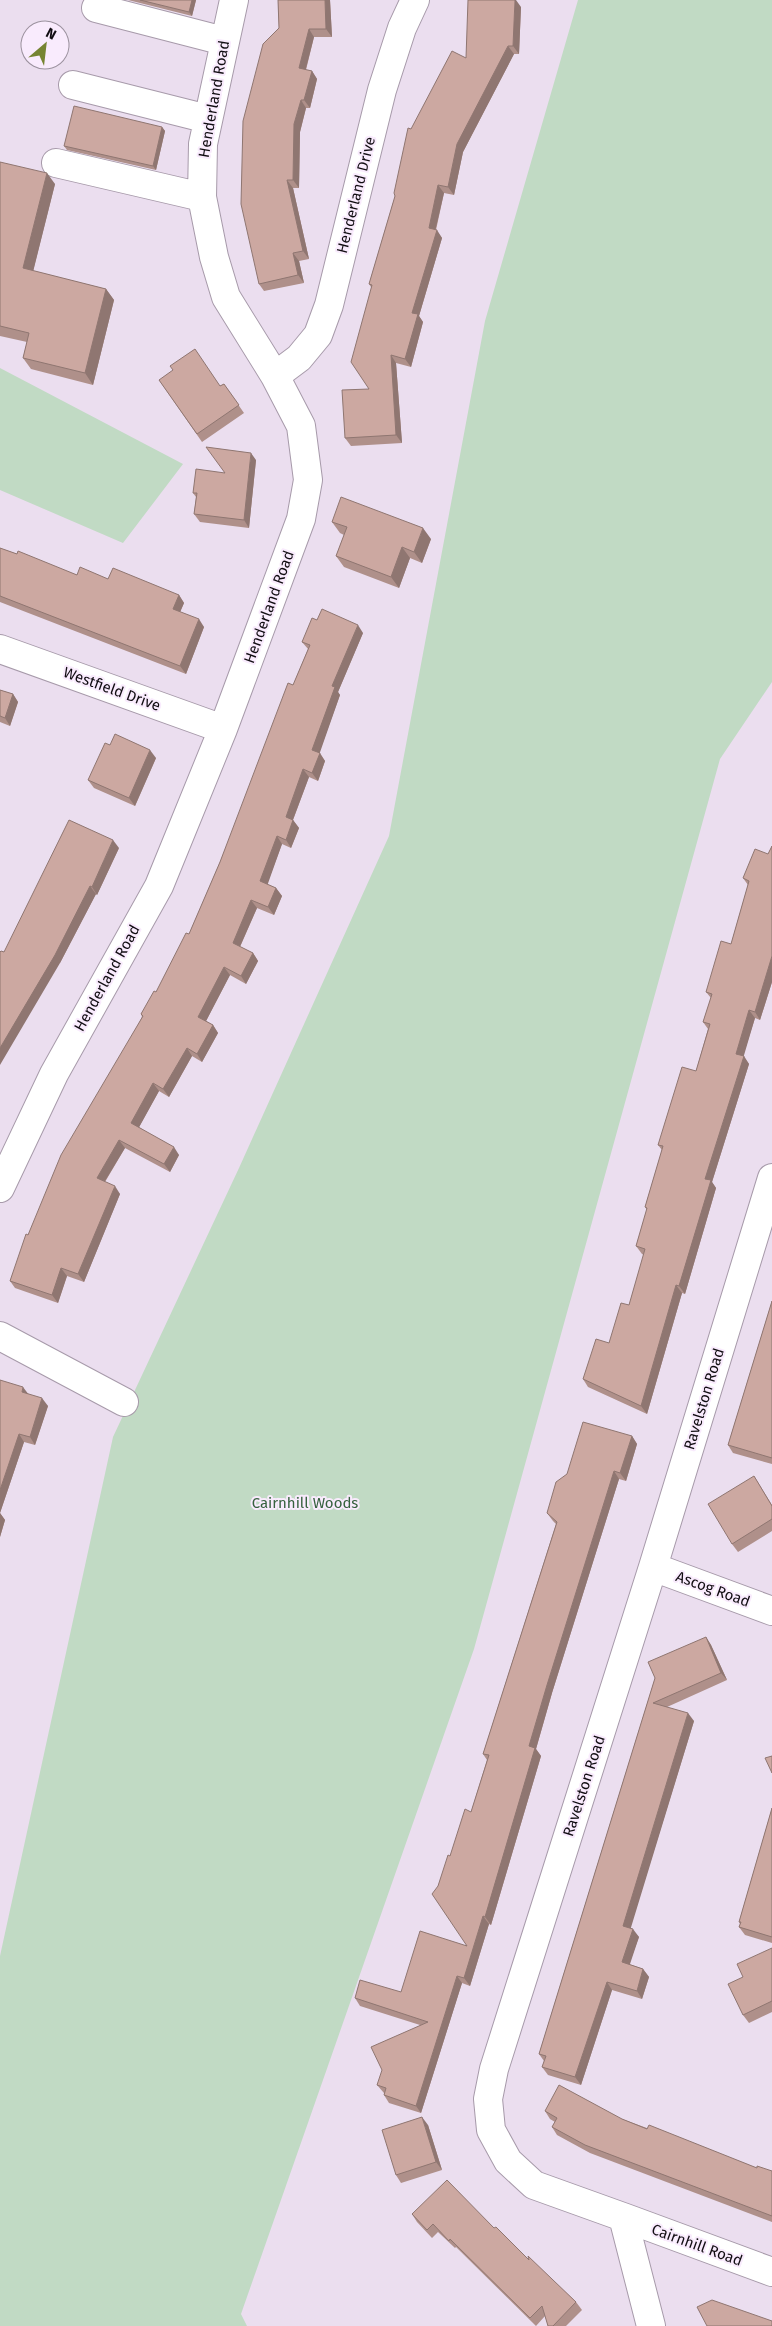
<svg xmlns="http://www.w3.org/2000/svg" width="772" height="2326" font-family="'Fira Sans',sans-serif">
<rect width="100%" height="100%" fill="#ebdeef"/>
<path fill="#c1dac4" d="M578,0H772V682L720,759L474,1649L241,2314L247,2326H0V1956L113,1437L239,1168L389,836L485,321Z
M0,368L183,464L123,543L0,490Z"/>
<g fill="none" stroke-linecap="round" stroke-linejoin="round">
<defs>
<path id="minor" d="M96,8L224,41
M73,85L208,119
M56,163L202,197
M275,376L299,358L318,335L329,305L382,90L402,28L415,0
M0,649L223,729
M0,1188L54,1074L159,886L223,729L301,519L308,480L301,426L275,376L226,297L214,257L202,197L203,144L234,0
M0,1336L124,1402
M653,1567L772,1611
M623,2217L772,2272
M651,2326L623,2217L534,2185L508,2161L491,2130L488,2099L494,2069L653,1567L772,1178"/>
</defs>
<use href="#minor" stroke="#a79aaa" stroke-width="30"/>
<use href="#minor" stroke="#fff" stroke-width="28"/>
</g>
<path fill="#af908a" d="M128,0H196L192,16Z
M278,0H330L332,37H314L306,70L312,71L317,79L310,108H306L300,132L299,188H293L309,259L299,261L304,283L264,291L259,284L279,28Z
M521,7L519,54H514L463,152L454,195L444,193L436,230L442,238L419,316L423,322L411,367L396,363L402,443L351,446L345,438L369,389L371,287L369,284L395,196L411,129Z
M162,127L165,131L156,170L67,150L64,146Z
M0,162L55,184L33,271L106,289L114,300L93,385L31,369L23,358L27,342L0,336Z
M159,380L220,386L224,384L244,413L202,442Z
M256,460L249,528L200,522L194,514L196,497L193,493L225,473Z
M332,522L431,539L422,563L410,558L399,588L344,567L336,556L344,535L340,533Z
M0,548L77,575L108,579L179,595L184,603L180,612L204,627L186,674L0,602Z
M317,620L363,633L338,692L340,695L319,753L325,761L318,781L309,777L293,820L299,828L291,848L282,844L267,884L276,888L282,896L274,915L257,908L240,947L253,953L258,961L246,984L230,975L206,1021L213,1025L218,1033L202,1062L192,1056L169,1097L159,1091L139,1127L179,1155L170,1172L125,1148L105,1182L120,1194L84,1282L67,1276L58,1303L15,1288L10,1281L28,1235L142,1017L141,1014L156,992L189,934L220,862L308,649L302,642Z
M0,690L13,694L18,702L10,726L0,722Z
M110,745L156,758L135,806L94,788L88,780Z
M772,846V982L760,1020L755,1018L743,1056L749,1064L712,1182L716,1188L685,1294L682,1293L647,1414L588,1387L583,1379L609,1343L629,1305L644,1255L642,1254L636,1246L647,1210L645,1207L662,1150L658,1145L696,1071L708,1029L703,1022L711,998L706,992L731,944L748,885L743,878L768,854Z
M119,848L97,895L96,894L60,963L4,952Z
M772,1301V1464L733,1453L728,1445Z
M0,1380L27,1393L48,1406L35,1445L24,1442L0,1513L5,1520L0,1537Z
M632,1436L637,1444L626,1481L619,1479L552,1693L536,1749L541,1756L491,1925L489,1924L470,1986L462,1983L421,2113L389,2103L384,2095V2093L377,2085L420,2025L360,2006L355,1998L401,1992L467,1946L438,1886L450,1856L471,1812L487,1760L483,1754L556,1524L553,1521L547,1513Z
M754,1476L772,1505V1531L738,1552L732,1544Z
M706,1637L711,1645L727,1680L667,1707L694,1721L630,1928L639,1937L629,1964L643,1969L649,1977L642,1999L612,1990L581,2085L548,2075L542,2067L544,2061L539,2054L655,1678Z
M772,1808V1943L745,1935L739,1927L740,1924L739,1922Z
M772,1948V2012L749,2023L743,2015V1977Z
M545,2111L622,2119L757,2168L772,2171V2222L590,2153L557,2135L552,2127L555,2122L550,2119Z
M428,2125L442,2170L401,2183L396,2175Z
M412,2214L494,2228L576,2302L582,2310L566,2326H548L545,2316L536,2326L456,2247L455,2248L438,2232L432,2238L417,2222Z"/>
<path fill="#8f7671" d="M192,0H196L192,16L189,12Z
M325,0H330L332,37L326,29Z
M515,0H516L521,7L519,54L513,46Z
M309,29L314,37L304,76L299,68Z
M508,46L514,54L463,152L454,195L448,187L457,144Z
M312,71L317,79L310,108L304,100Z
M301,100L306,108L300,132L299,188L293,180L294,124Z
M162,127L165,131L156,170L153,166Z
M47,173L55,184L31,280L23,268Z
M287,180L293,188L309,259L303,251Z
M438,185L444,193L434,236L429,228Z
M437,230L442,238L419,316L423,322L411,367L405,359L412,313Z
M293,253L299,261L304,283L298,275Z
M106,289L114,300L93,385L85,373Z
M391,355L396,363L402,443L396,435Z
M251,453L256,460L249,528L244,520Z
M423,528L431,539L422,563L414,552Z
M402,547L410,558L399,588L391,577Z
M179,595L184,603L178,617L173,609Z
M199,619L204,627L186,674L180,666Z
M358,625L363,633L338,692L340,695L318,758L312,750L332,686Z
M13,694L18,702L10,726L5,718Z
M150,750L156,758L135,806L129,798Z
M320,753L325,761L318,781L312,773Z
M303,769L309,777L291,825L286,817Z
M293,820L299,828L291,848L286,840Z
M277,836L282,844L266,889L260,881Z
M113,840L119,848L97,895L92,887Z
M90,886L96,894L60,963L0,1065V1048Z
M276,888L282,896L274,915L268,907Z
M251,900L257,908L238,951L233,943Z
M253,953L258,961L246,984L241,976Z
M772,956V982L760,1020L755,1012Z
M224,967L230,975L204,1025L198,1017Z
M749,1010L755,1018L742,1062L736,1054Z
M213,1025L218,1033L202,1062L197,1054Z
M187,1048L192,1056L169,1097L163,1089Z
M744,1056L749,1064L712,1182L716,1188L685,1294L679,1286L705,1179Z
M153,1083L159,1091L137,1131L131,1123Z
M119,1140L125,1148L102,1186L97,1178Z
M174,1147L179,1155L170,1172L164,1164Z
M115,1186L120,1194L84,1282L78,1274Z
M61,1268L67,1276L58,1303L52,1295Z
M676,1285L682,1293L647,1414L641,1406Z
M23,1387L29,1395L22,1392Z
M42,1398L48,1406L35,1445L30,1437Z
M19,1434L24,1442L0,1513L5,1520L0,1537V1490Z
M632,1436L637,1444L626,1481L620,1473Z
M614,1471L619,1479L552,1693L536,1749L541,1756L491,1925L485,1917L529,1746L547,1685Z
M706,1637L711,1645L727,1680L721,1673Z
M688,1713L694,1721L629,1934L623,1926Z
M483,1916L489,1924L470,1986L464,1978Z
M633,1929L639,1937L628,1970L622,1962Z
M643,1969L649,1977L642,1999L637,1991Z
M457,1976L462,1983L421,2113L416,2106Z
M607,1982L612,1990L581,2085L575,2077Z
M422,2117L428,2125L442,2170L436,2162Z"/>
<path fill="#cca8a1" stroke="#8f7671" d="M140,0H192L189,12Z
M278,0H325L326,29H309L299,68L312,71L304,100H301L294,124L293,180H287L303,251L293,253L298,275L259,284L241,204L243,121L263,44L279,28Z
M468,0H515L513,46H508L457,144L448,187L438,185L429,228L437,230L412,313L418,314L405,359L391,355L396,435L345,438L342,390L369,389L351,362L372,285L369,284L395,196L394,193L408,128L411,129L452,51L466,58Z
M74,106L162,127L153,166L64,146Z
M0,162L47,173L23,268L106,289L85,373L23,358L29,333L0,326Z
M195,349L220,386L224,384L239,405L197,434L159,380L173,370L170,366Z
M206,447L251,453L244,520L194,514L197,493H193L196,469L225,473Z
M341,497L423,528L414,552L402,547L391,577L336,556L347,527L332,522Z
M0,548L17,554L18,551L77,575L80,567L108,579L113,568L179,595L173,609L199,619L180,666L0,596Z
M322,609L358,625L332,686L335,687L312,750L320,753L312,773L303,769L286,817L293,820L286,840L277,836L260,881L276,888L268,907L251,900L233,943L253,953L241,976L224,967L198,1017L213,1025L197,1054L187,1048L163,1089L153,1083L131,1123L174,1147L164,1164L119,1140L97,1178L115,1186L78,1274L61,1268L52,1295L10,1281L26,1234L28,1235L61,1155L143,1016L141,1014L154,991L156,992L186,933L189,934L220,862L288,683L293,685L310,645L302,642L312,618L317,620Z
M0,690L13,694L5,718L0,716Z
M115,734L150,750L129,798L88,780L105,743L110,745Z
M69,820L113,840L92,887L90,886L55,955L0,1048V952L1,951L4,952Z
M772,846V956L755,1012L749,1010L736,1054L744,1056L705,1179L711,1180L679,1286L676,1285L641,1406L583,1379L596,1339L609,1343L621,1303L629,1305L645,1249L636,1246L647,1208L645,1207L663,1146L658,1145L682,1067L696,1071L710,1024L703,1022L712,994L706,992L721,941L731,944L749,881L743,878L755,849L768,854Z
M772,1301V1458L728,1445Z
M0,1380L23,1387L22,1392L42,1398L30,1437L19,1434L0,1490Z
M583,1422L632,1436L620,1473L614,1471L547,1685L529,1746L535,1748L485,1917L483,1916L464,1978L457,1976L416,2106L384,2095L386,2088L377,2085L382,2070L371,2047L428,2022L355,1998L360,1980L401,1992L420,1931L467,1946L432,1894L438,1886L448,1855L450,1856L465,1809L471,1812L489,1755L483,1754L557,1522L547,1513L556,1482L567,1474Z
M754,1476L772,1506V1519L732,1544L708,1504Z
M706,1637L721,1673L653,1703L688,1713L623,1926L633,1929L622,1962L643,1969L637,1991L607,1982L575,2077L542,2067L546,2056L539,2054L655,1678L648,1662Z
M772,1756V1773L765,1758Z
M772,1808V1937L739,1927L741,1922H739Z
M772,1948V2001L743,2015L728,1984L743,1977L737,1964Z
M559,2085L622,2119L647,2129L649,2125L757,2168V2166L772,2171V2216L585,2145L552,2127L557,2118L545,2111Z
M422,2117L436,2162L396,2175L382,2130Z
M447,2180L494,2228L496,2227L529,2260L528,2256L576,2302L553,2326H548L542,2306L530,2318L450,2239L449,2241L433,2224L427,2230L412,2214Z
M712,2300L772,2321V2326H707L697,2307Z"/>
<g text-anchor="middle" stroke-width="4" stroke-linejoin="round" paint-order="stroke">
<g font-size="15" fill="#110d12" stroke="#f9ebfd">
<text transform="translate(214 99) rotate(-80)" y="5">Henderland Road</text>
<text transform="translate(356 195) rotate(-76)" y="5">Henderland Drive</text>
<text transform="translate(269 607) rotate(-70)" y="5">Henderland Road</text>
<text transform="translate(112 689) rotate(20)" y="5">Westfield Drive</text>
<text transform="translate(107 978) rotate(-61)" y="5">Henderland Road</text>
<text transform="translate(704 1399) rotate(-73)" y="5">Ravelston Road</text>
<text transform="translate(713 1589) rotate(20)" y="5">Ascog Road</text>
<text transform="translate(584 1786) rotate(-72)" y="5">Ravelston Road</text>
<text transform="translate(697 2245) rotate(20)" y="5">Cairnhill Road</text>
</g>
<g font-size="15" fill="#36613e" stroke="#f9ebfd">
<text x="305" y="1508">Cairnhill Woods</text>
</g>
</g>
<g transform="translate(45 45) rotate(28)"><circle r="24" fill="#f9ebfd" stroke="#9c929f"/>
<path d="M0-4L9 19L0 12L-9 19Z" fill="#768432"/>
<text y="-8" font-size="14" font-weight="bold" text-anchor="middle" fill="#110d12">N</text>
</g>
</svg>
